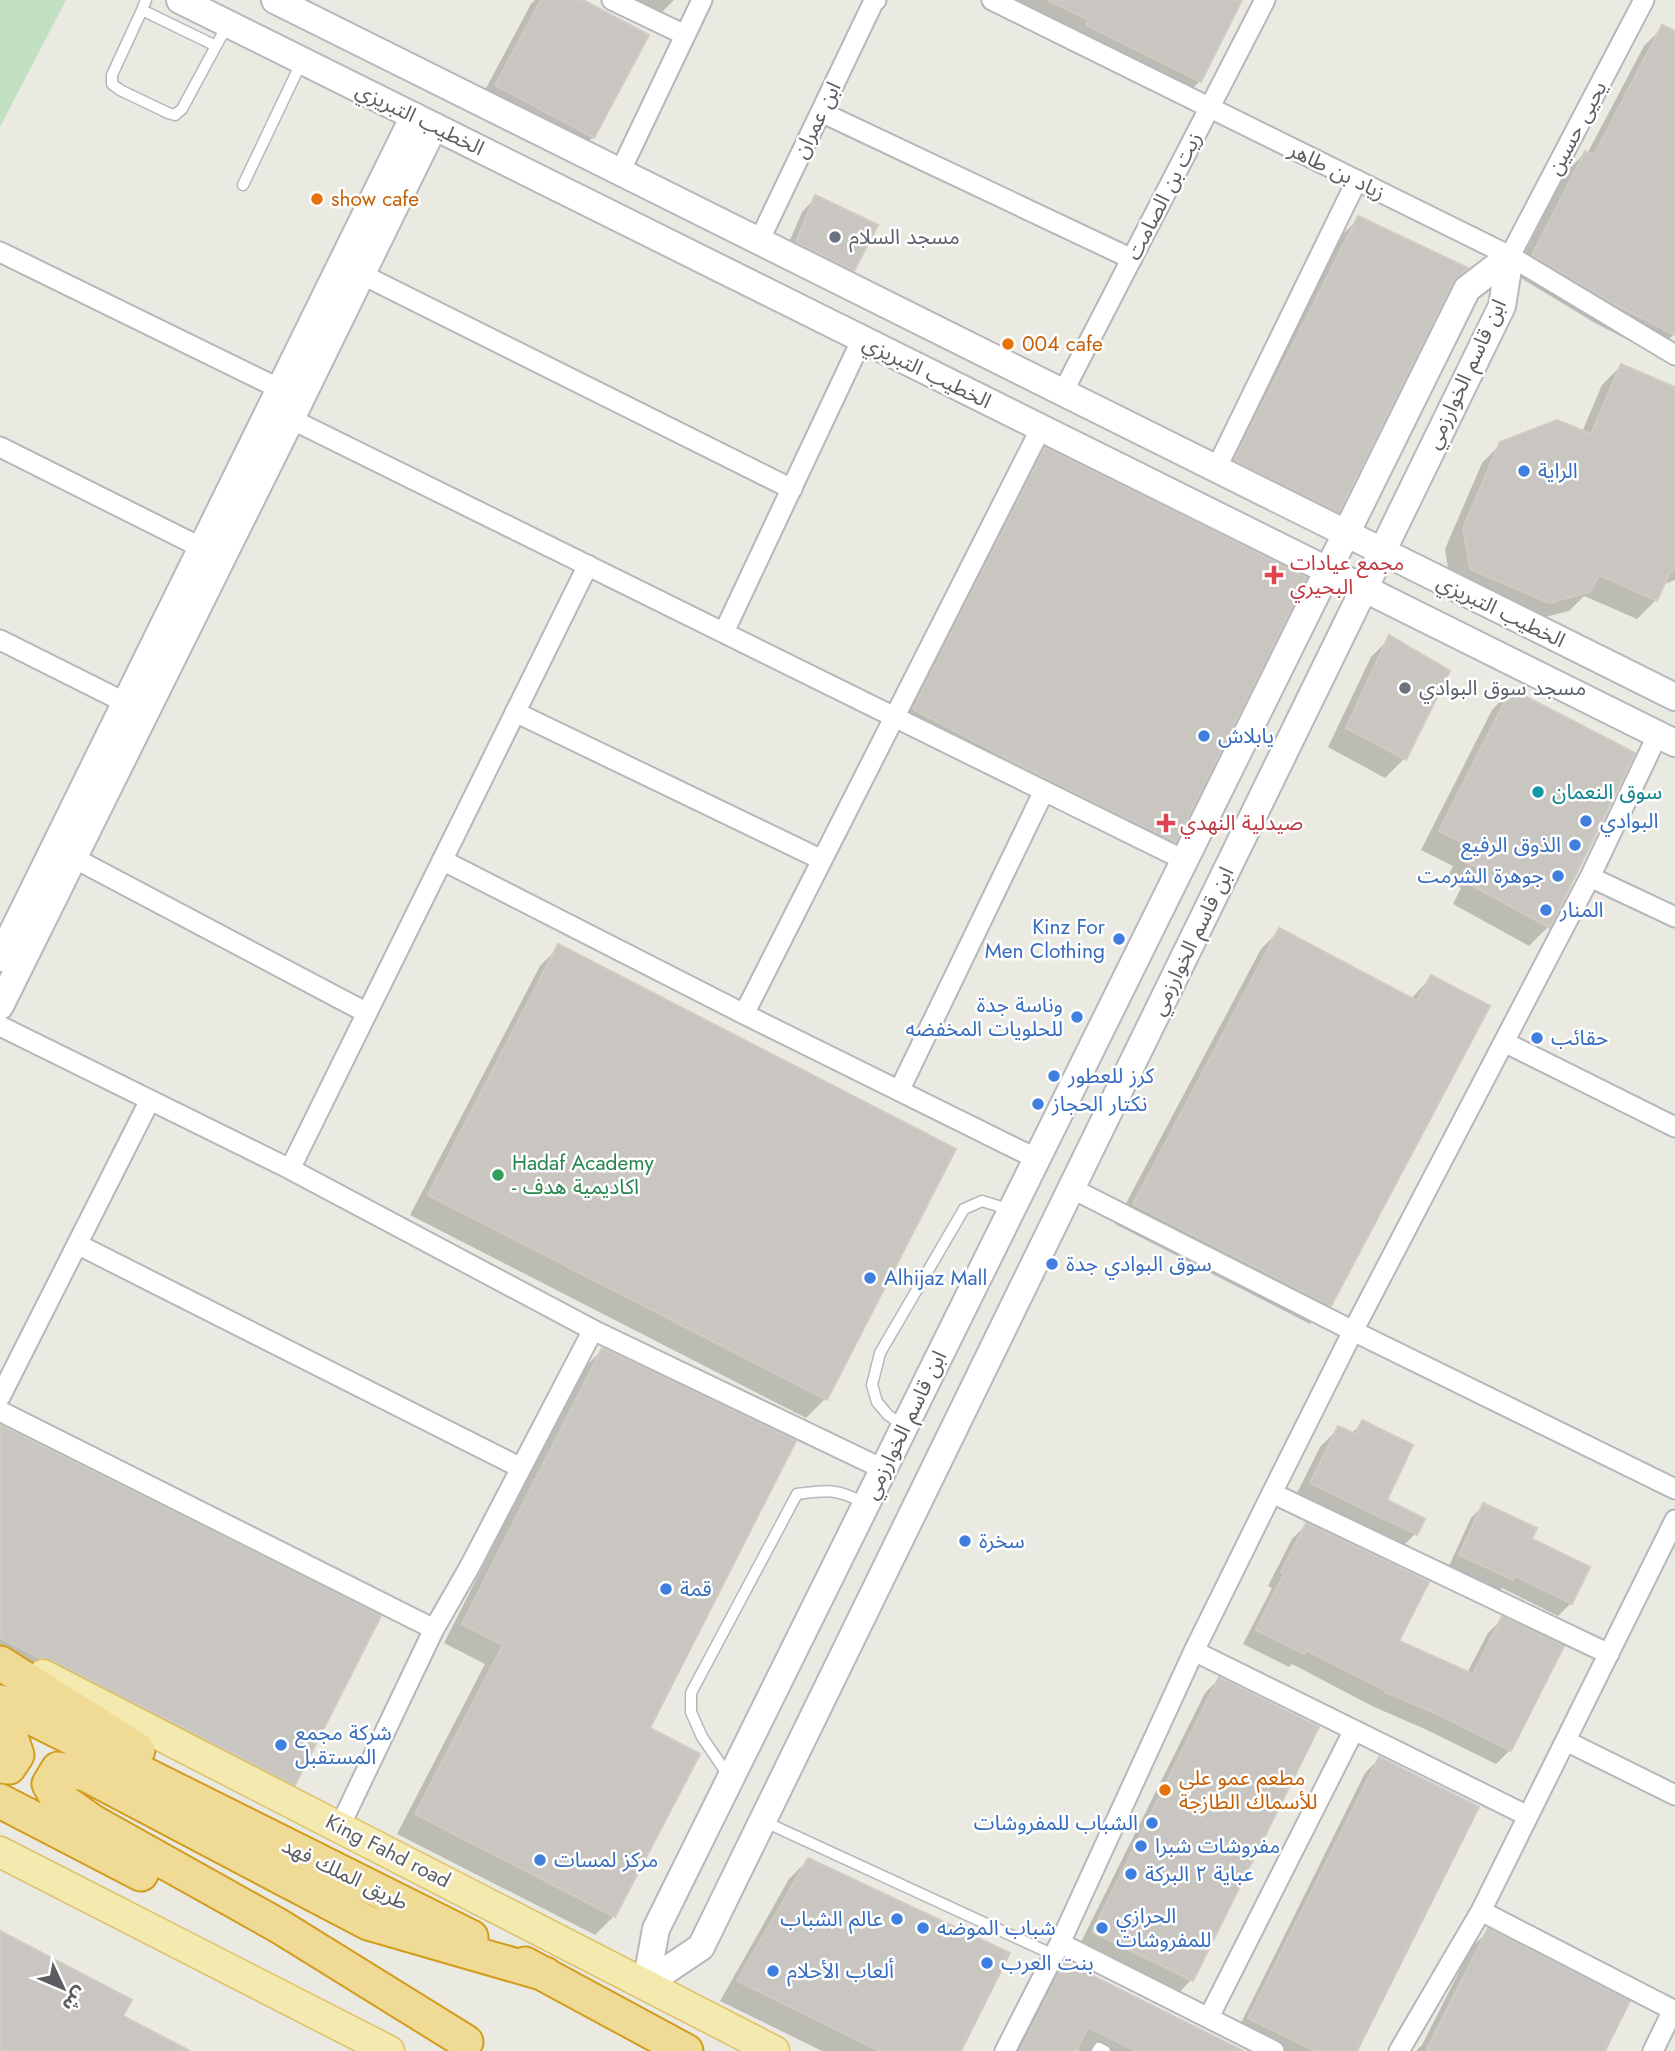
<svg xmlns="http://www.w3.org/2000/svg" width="1675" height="2051" font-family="Jost,'Noto Sans Arabic',sans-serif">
<rect width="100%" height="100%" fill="#ebeae2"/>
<path fill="#c2e0c2" d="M0,0H66L0,127Z"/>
<path fill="#0003" d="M535,0H579L593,137L574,156L477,105L531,4Z
M632,0H674L660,14Z
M1000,0H1240L1200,81L1184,97Z
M1663,27L1675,33V333L1655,354L1595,323L1514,274L1566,172L1585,153L1587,154L1644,46Z
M816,197L853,270L839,284L783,256L802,212Z
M1359,218L1450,284L1338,511L1319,530L1216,479L1340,237Z
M1621,366L1675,389V580L1662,585L1656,600L1637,619L1584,596L1569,611L1529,621L1451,588L1445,549L1482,463L1501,444L1582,432L1602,385Z
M1045,450L1304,578L1174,841L1158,858L1013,787L897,726L1028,466Z
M1390,638L1448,672L1404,759L1385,778L1328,747L1371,657Z
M1511,691L1548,927L1529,946L1453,904L1461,888L1446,880L1453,866L1421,850L1492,710Z
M1280,930L1411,999L1431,977L1330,1305L1310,1324L1115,1224L1261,949Z
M559,947L825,1399L806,1418L410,1215L540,966Z
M602,1350L648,1729L614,1916L595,1935L397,1834L485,1664L444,1643L583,1369Z
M1363,1422L1384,1501L1415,1534L1396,1553L1292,1503L1320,1447L1339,1428L1351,1434Z
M0,1427L293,1784L274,1803L0,1666Z
M1484,1505L1530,1540L1571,1603L1558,1616L1502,1588L1499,1591L1448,1568L1471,1518Z
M1306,1525L1397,1641L1467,1673L1488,1633L1502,1619L1510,1750L1496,1764L1427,1730L1372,1706L1292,1664L1289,1667L1243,1644L1272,1588L1268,1586L1292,1539Z
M1219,1679L1317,1727L1191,1980L1177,1995L1079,1946L1205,1693Z
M1379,1759L1356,2051H1273L1236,2033L1365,1773Z
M808,1860L959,2051H822L720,2001L789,1879Z
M1488,1931L1603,2051H1416L1422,2045L1471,1948Z
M1065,1964L1239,2051H1080L1075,2049L1074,2051H1012L1046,1983Z"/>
<path fill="#c9c6c1" stroke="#cfcbc2" stroke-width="2" d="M541,0H583L649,35L594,138L495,85Z
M1047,0H1242L1201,82L1086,25L1089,20Z
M1662,25L1675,31V335L1614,304L1532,255L1585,151L1594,155Z
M815,195L878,225L854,271L796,242Z
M1358,216L1468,268L1453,282L1339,512L1234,460Z
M1621,364L1675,387V570L1670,572L1657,601L1599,575L1590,592L1549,603L1470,569L1463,528L1500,442L1557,420L1591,434Z
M1045,447L1307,578L1176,842L1031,771L913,709Z
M1389,635L1450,671L1406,760L1346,728Z
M1511,689L1635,753L1550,928L1471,885L1479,868L1464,861L1471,847L1439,831Z
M1279,928L1417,1001L1431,975L1490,1006L1331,1306L1133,1204Z
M558,944L956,1149L827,1400L428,1195Z
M602,1348L796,1441L650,1728L700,1754L615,1917L415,1814L503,1645L462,1624Z
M1362,1420L1413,1445L1387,1500L1425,1519L1417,1535L1310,1483L1338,1426L1356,1434Z
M0,1425L381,1616L295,1785L51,1659L40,1658L0,1638Z
M1483,1503L1537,1528L1532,1539L1590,1567L1572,1604L1515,1576L1513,1580L1459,1555Z
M1306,1523L1429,1582L1399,1641L1473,1674L1502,1616L1564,1646L1511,1751L1442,1716L1385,1692V1690L1306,1650L1304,1654L1256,1630L1284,1574L1281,1572Z
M1219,1677L1319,1727L1193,1981L1092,1932Z
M1379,1757L1479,1807L1357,2051H1315L1248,2018Z
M808,1858L1010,1953L961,2051H880L737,1981Z
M1488,1928L1630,2001L1605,2051H1426Z
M0,1931L132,2000L123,2016L190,2051H0Z
M1065,1962L1243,2051H1136L1088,2027L1076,2051H1020Z"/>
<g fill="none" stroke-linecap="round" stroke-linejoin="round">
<defs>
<path id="lane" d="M146,0L142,10L216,46L228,24
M142,10L112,75V84L120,90L168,113L175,115L182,109L216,46
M243,185L302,61
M904,1426L888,1415L877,1402L872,1385L880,1353L964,1209L982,1201L1011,1210
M728,1775L702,1737L691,1712V1693L797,1494C826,1490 837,1488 864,1503
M763,1821L1054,1955
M1097,2051L1099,2048L1105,2051"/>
<path id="street" d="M612,0L685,35
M992,0L1510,256L1675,355
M821,112L1132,259
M620,172L702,0
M759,241L873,3L876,0
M0,252L280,389
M1510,256L1644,0
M361,274L792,489
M1063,392L1265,0
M291,419L1184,860
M0,447L202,548
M1216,469L1357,180
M724,632L862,339
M0,640L126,703
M515,712L822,860
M74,858L367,1013
M442,860L744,1014L1037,1159
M1590,877L1675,917
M744,1014L1041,428
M0,1026L290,1169L593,1330L883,1469
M1504,1042L1675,1127
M899,1091L1044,791
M290,1169L588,565
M1071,1188L1353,1331L1675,1489
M77,1244L521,1468
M0,1397L150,1100
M0,1411L434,1629
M1272,1493L1609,1654
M1194,1651L1528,1816
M1566,1741L1675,1795
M340,1826L434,1629L469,1568L593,1330
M1481,1911L1675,2011
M1060,1943L1274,2051
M1209,2017L1354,1730
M1005,2051L1060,1943L1194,1651L1272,1493L1353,1331L1590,877L1658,734
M1399,2051L1481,1911L1675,1520
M1653,2051L1673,2010"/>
<path id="secondary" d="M180,0L1675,743
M275,0L1675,697
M1510,256L1502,306L701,1947L646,1984L656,1929L1467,289Z
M0,958L414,116
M0,1006L291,419L434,126"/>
<path id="primary" d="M43,1675L774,2051
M0,1852L389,2051"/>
<path id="highway" d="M0,1663L138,1750
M0,1702L471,1937
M0,1730L12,1740L17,1755L9,1767L0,1766
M0,1801L141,1874
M525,1964L686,2051
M466,2042L279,1926L93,1822L55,1795L49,1784L58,1769L85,1774L368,1923L545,1974"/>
</defs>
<use href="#lane" stroke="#b5b7bb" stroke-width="13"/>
<use href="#street" stroke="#b5b7bb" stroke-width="23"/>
<use href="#secondary" stroke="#b6b8bd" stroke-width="30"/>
<use href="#primary" stroke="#dfc068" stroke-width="33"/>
<use href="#highway" stroke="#d29d1c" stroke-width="37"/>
<use href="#lane" stroke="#fff" stroke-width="10"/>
<use href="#street" stroke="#fff" stroke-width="19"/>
<use href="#secondary" stroke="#fff" stroke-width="26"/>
<use href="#primary" stroke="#f4eaaf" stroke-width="30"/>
<use href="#highway" stroke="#efda96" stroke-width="33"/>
</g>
<g fill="#e8710a" stroke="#fff" stroke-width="2.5">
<circle cx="317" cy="199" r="7"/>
<circle cx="1008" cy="344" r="7"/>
<circle cx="1165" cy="1790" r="7"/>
</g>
<g fill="#6b7280" stroke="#fff" stroke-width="2.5">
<circle cx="835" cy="237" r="7"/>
<circle cx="1405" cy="688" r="7"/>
</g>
<g fill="#3f7fe0" stroke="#fff" stroke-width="2.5">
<circle cx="1524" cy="471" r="7"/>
<circle cx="1204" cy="736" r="7"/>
<circle cx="1586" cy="821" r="7"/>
<circle cx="1575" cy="845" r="7"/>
<circle cx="1558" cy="876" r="7"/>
<circle cx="1546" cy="910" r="7"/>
<circle cx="1119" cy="939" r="7"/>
<circle cx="1077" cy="1017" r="7"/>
<circle cx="1537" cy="1038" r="7"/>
<circle cx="1054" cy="1076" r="7"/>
<circle cx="1038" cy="1104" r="7"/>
<circle cx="1052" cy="1264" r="7"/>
<circle cx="870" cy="1278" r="7"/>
<circle cx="965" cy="1541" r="7"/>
<circle cx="666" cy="1589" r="7"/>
<circle cx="281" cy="1745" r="7"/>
<circle cx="1152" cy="1823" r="7"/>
<circle cx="1141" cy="1846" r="7"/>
<circle cx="540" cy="1860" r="7"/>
<circle cx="1131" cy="1874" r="7"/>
<circle cx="897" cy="1919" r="7"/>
<circle cx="923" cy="1928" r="7"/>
<circle cx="1102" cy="1928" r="7"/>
<circle cx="987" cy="1963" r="7"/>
<circle cx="773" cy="1971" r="7"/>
</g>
<g fill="#e0444e" stroke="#fff" stroke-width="2.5">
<path d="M1270.5 564.5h7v7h7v7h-7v7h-7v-7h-7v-7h7z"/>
<path d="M1162.5 812.5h7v7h7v7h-7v7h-7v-7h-7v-7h7z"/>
</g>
<circle fill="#0f9aa8" stroke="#fff" stroke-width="2.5" cx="1538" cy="792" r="7"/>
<circle fill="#2e9e5b" stroke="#fff" stroke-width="2.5" cx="498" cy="1175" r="7"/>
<g text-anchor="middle" stroke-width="5" stroke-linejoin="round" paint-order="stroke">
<g font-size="21" fill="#5b5d61" stroke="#fff">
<text transform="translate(420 119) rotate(26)" y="7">الخطيب التبريزي</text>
<text transform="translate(817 120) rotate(-64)" y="7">ابن عمران</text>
<text transform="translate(1577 128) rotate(-62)" y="7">يحيى حسين</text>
<text transform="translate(1337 171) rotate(26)" y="7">زياد بن طاهر</text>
<text transform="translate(1164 196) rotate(-63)" y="7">زيت بن الصامت</text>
<text transform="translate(927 372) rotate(26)" y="7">الخطيب التبريزي</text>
<text transform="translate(1466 374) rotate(-65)" y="7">ابن قاسم الخوارزمي</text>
<text transform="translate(1501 611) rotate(26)" y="7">الخطيب التبريزي</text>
<text transform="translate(1192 941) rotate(-64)" y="7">ابن قاسم الخوارزمي</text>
<text transform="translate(905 1425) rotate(-64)" y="7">ابن قاسم الخوارزمي</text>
<text transform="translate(388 1851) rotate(27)" y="7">King Fahd road</text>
<text transform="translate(345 1874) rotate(26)" y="7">طريق الملك فهد</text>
</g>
<g font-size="21" fill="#c56008" stroke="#fff" text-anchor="start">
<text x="331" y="206">show cafe</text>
<text x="1022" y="351">004 cafe</text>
<text x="1179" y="1785">مطعم عمو علي<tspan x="1179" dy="24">للأسماك الطازجة</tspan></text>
</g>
<g font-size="21" fill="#5b616d" stroke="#fff" text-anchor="start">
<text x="849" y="244">مسجد السلام</text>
<text x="1419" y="695">مسجد سوق البوادي</text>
</g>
<g font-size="21" fill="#366cbe" stroke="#fff" text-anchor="start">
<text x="1538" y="478">الراية</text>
<text x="1218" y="743">يابلاش</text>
<text x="1600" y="828">البوادي</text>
<text x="1561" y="852" text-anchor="end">الذوق الرفيع</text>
<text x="1544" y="883" text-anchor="end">جوهرة الشرمت</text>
<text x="1560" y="917">المنار</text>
<text x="1105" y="934" text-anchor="end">Kinz For<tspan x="1105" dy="24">Men Clothing</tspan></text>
<text x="1063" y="1012" text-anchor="end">وناسة جدة<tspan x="1063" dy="24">للحلويات المخفضه</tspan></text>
<text x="1551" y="1045">حقائب</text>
<text x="1068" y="1083">كرز للعطور</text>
<text x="1052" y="1111">نكتار الحجاز</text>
<text x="1066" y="1271">سوق البوادي جدة</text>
<text x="884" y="1285">Alhijaz Mall</text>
<text x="979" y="1548">سخرة</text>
<text x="680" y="1596">قمة</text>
<text x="295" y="1740">شركة مجمع<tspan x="295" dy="24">المستقبل</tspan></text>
<text x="1138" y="1830" text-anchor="end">الشباب للمفروشات</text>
<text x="1155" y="1853">مفروشات شبرا</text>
<text x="554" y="1867">مركز لمسات</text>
<text x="1145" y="1881">عباية ٢ البركة</text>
<text x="1116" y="1923">الحرازي<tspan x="1116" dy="24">للمفروشات</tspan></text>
<text x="883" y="1926" text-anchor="end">عالم الشباب</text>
<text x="937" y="1935">شباب الموضه</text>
<text x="1001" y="1970">بنت العرب</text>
<text x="787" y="1978">ألعاب الأحلام</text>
</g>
<g font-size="21" fill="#be3a42" stroke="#fff" text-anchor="start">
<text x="1290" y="570">مجمع عيادات<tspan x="1290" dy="24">البحيري</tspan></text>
<text x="1180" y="830">صيدلية النهدي</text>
</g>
<g font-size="21" fill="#0d838f" stroke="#fff" text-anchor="start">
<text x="1552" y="799">سوق النعمان</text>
</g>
<g font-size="21" fill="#27864d" stroke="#fff" text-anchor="start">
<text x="512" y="1170">Hadaf Academy<tspan x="512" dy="24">- اكاديمية هدف</tspan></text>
</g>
</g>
<g transform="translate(63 1988) rotate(134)" stroke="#ffffff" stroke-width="5" paint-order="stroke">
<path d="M0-5L12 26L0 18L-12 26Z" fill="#5b5d61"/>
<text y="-10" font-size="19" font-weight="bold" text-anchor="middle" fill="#5b5d61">ش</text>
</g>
</svg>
